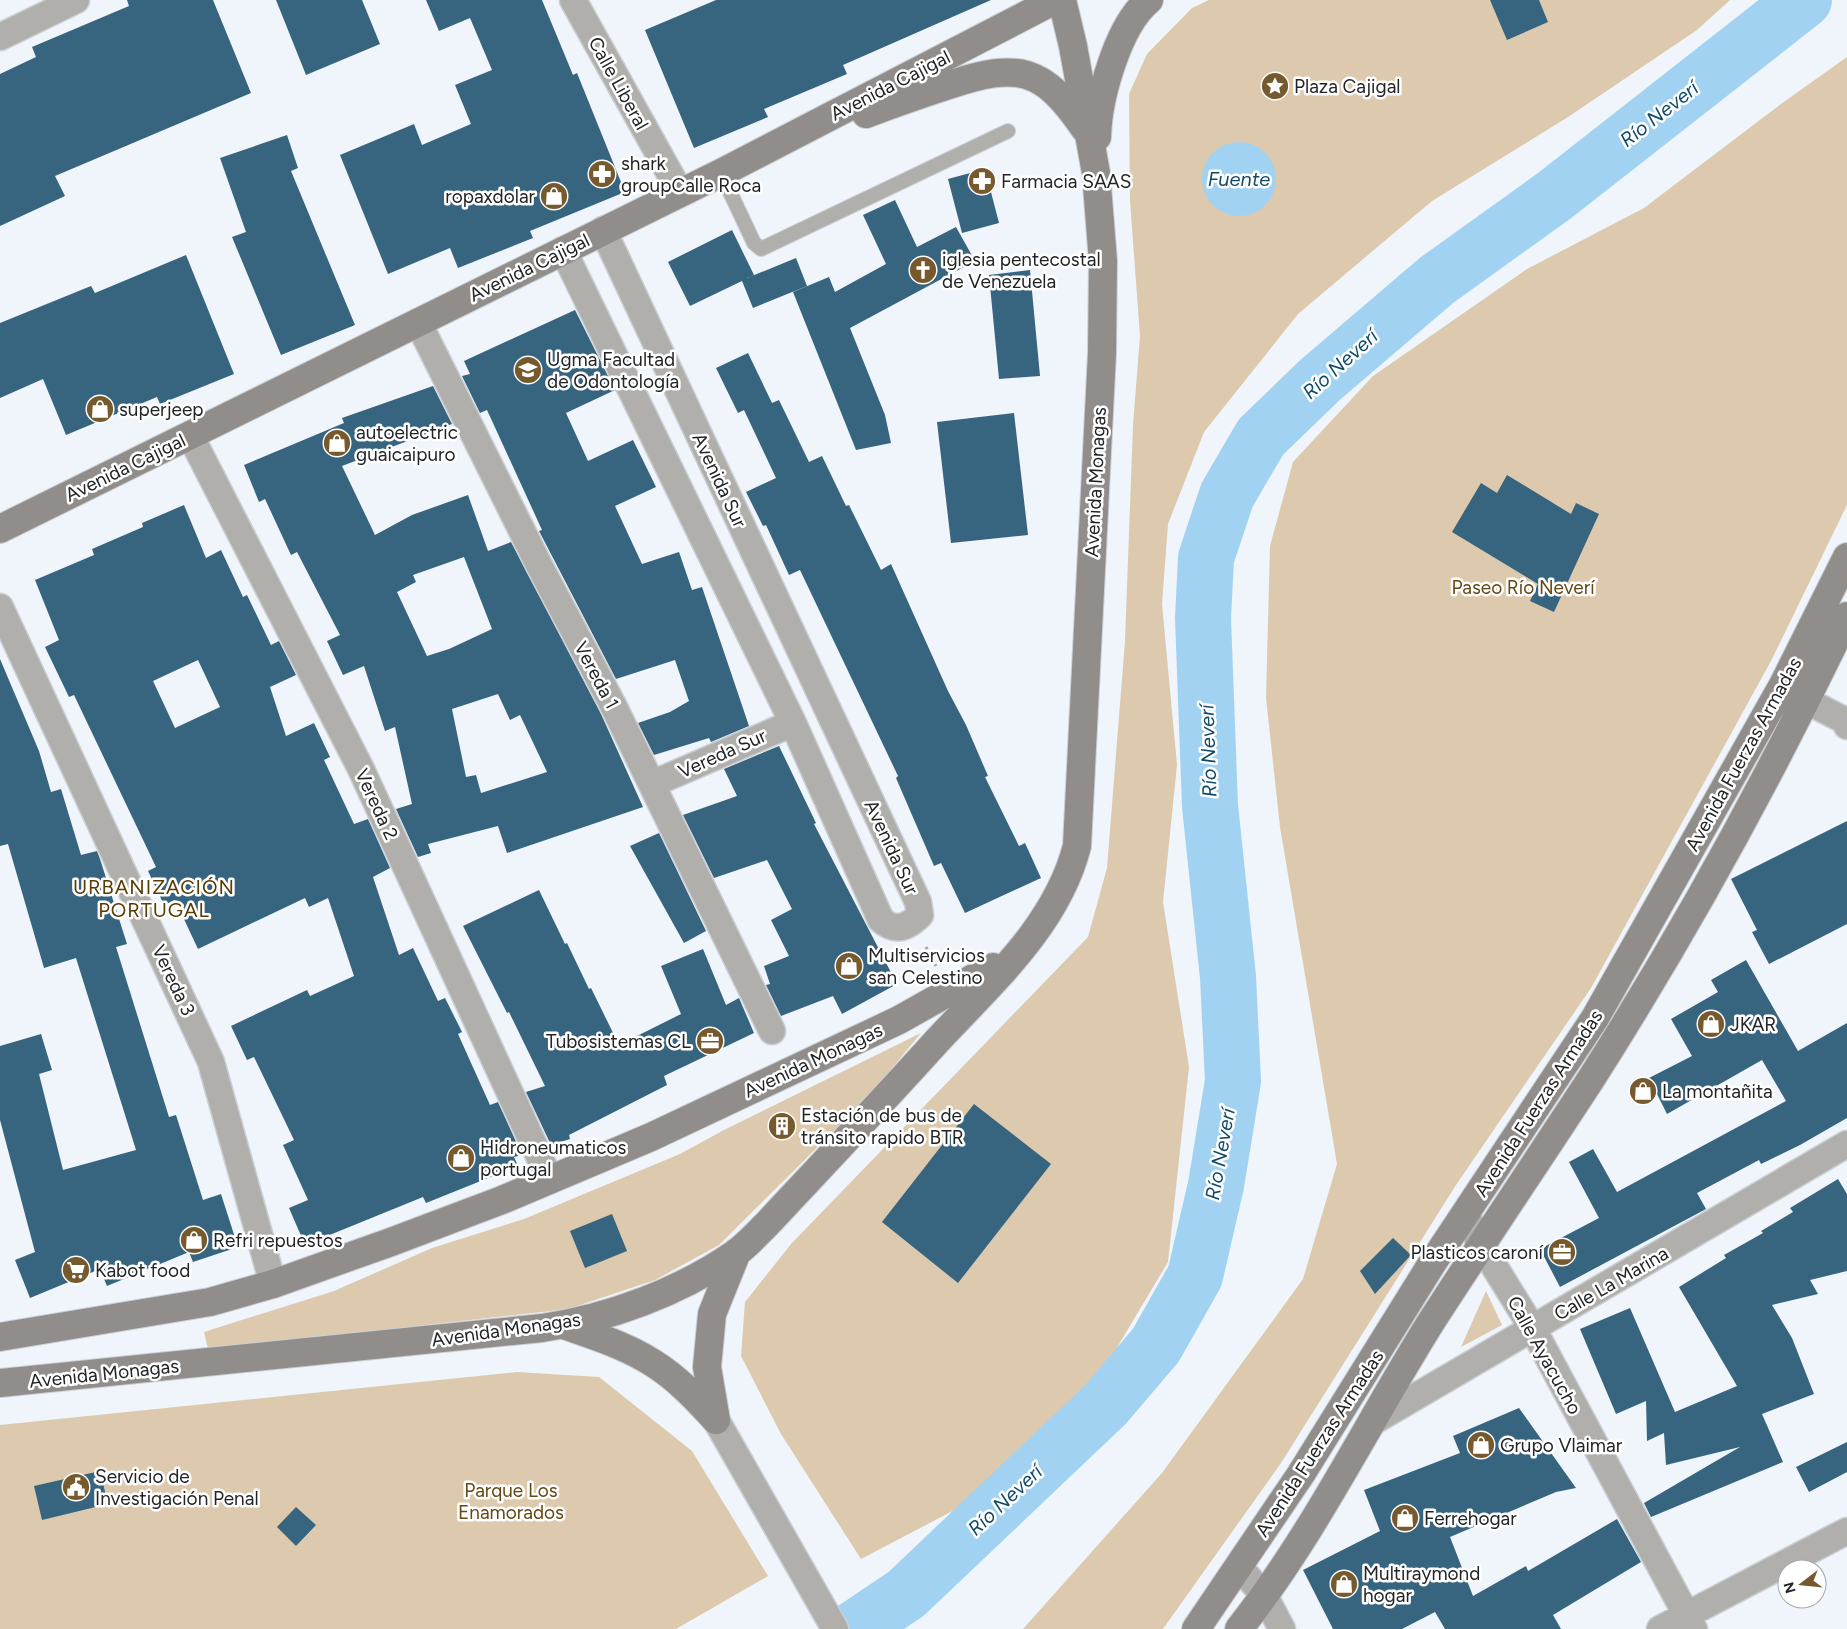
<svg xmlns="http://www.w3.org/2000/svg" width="1847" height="1629" font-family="Figtree,sans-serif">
<rect width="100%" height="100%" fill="#eff5fa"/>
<path fill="#dcc9ae" d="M1209,0H1730L1697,30L1568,117L1432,201L1298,314L1204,432L1168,524L1162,604L1177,765L1163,902L1189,1067L1168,1262L1100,1376L962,1506L861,1559L781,1434L741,1356L745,1302L791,1244L1088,937L1107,868L1125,641L1133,425L1140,336L1130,201L1129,94L1147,54L1192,8Z
M1847,57V505L1771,661L1591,988L1456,1185L1281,1463L1163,1629H1023L1162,1473L1303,1279L1337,1164L1280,827L1266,698L1270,546L1293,462L1373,376L1527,269L1644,208L1781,104Z
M921,1033L869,1096L719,1245L655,1280L568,1309L208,1349L204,1332L334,1291L432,1248L524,1219L680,1154L724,1130Z
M1486,1291L1502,1325L1461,1347Z
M517,1372L599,1377L692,1451L768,1576L676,1629H0V1425Z"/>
<path fill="#a2d2f2" d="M1202 179a37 37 0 1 1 74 0a37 37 0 1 1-74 0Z"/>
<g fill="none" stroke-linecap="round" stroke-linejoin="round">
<path stroke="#a2d2f2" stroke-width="56" d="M854,1629L906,1594L1105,1405L1156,1345L1195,1276L1216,1185L1233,1081L1228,977L1210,806L1203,618L1206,558L1227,495L1261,437L1320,380L1437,280L1554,196L1804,0"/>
</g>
<path fill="#37647f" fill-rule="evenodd" d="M127,0H213L251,93L55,176L65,196L0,226V74L36,57L32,47L129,6Z
M276,0H362L380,44L306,75Z
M426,0H542L573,75L577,73L625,192L530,231L533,238L458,268L450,248L388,274L340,155L414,124L422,145L471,124L455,85L492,70L470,18L439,31Z
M716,0H991L843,65L847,74L764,109L768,117L694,148L645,30Z
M1490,0H1539L1548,22L1507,40Z
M287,135L298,168L291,171L355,325L281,355L232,237L246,232L220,158Z
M985,169L999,223L962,233L948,179Z
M895,200L917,247L956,227L975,261L850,328L885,415L891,443L856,450L793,292L829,277L835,292L886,264L863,215Z
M732,230L754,275L747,278L796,258L807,286L753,308L742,281L690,306L668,262Z
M186,255L234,374L160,404L157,397L66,435L43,379L0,398V323L91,286L95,293Z
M1030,270L1040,376L999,379L989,275Z
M575,310L615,390L566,413L588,461L633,440L656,487L615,506L642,564L679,552L692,590L702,587L749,726L711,742L709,738L654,755L638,723L670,712L689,701L675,660L616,679L539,531L542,530L487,410L480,413L462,376L470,374L464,361Z
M748,353L772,403L779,400L809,462L822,456L846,506L849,505L881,570L891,564L948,691L966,725L988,776L985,777L1019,846L1025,843L1041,878L965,913L941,863L934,866L896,778L898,776L800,570L789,575L766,525L763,526L746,492L776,478L744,410L738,413L716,368Z
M433,386L452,424L342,466L375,535L412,515L468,495L488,551L511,542L601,714L643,807L507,853L498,826L428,844L431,853L418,857L396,809L412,804L395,727L385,731L364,666L343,675L327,641L340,635L297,552L291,555L265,499L259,502L244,465L344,423L342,418ZM464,557L492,629L449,649L427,656L397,592L416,582L413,575ZM498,694L510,720L520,715L547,772L481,793L476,775L466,777L452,709Z
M1014,413L1028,535L951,543L937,422Z
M1507,475L1571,514L1576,503L1599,514L1554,612L1530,601L1538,584L1452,532L1481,483L1497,493Z
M184,505L206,558L221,550L243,597L247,595L271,645L279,641L296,675L270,687L286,736L314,723L330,757L324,760L354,824L368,819L390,868L373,877L399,955L413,948L438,1001L445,998L462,1032L458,1034L490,1105L498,1102L522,1155L514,1157L518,1166L426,1203L423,1197L305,1245L289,1208L308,1200L283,1145L294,1140L254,1057L247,1060L231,1026L307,990L310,996L354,976L328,898L309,907L305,898L198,949L175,900L164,905L148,871L156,867L74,695L69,697L45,647L59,640L35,580L94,555L92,549L143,527L142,523ZM198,660L220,707L175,728L153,681Z
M0,659L39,751L51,792L61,789L81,855L97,851L100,859L127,944L116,947L169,1117L176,1115L203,1200L221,1194L238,1247L193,1262L189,1252L107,1286L100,1269L30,1298L15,1260L35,1252L0,1120V1046L41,1034L52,1070L39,1074L63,1170L136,1150L76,958L44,968L8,844L0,846Z
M779,746L816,823L814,824L897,984L842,1014L833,996L781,1016L766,985L770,984L764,966L789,956L771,920L792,909L767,860L714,878L683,815L737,796L724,769Z
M1847,821V924L1769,964L1752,932L1757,930L1731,879Z
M659,833L706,931L684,943L630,846Z
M539,890L565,944L567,943L589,989L591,988L619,1045L681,1014L661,966L703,949L726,1005L739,998L754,1033L664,1076L667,1085L569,1135L570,1139L551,1145L526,1092L545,1086L509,1012L507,1013L463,926Z
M1746,960L1798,1051L1847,1023V1118L1800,1145L1761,1164L1759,1160L1697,1193L1706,1209L1560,1287L1540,1249L1599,1218L1569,1162L1593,1149L1617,1192L1786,1101L1762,1060L1667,1114L1649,1078L1692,1056L1671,1019L1718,992L1711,980Z
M974,1104L1051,1164L958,1283L882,1222Z
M1838,1179L1847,1194V1271L1810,1280L1818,1294L1772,1305L1792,1338L1814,1394L1762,1414L1783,1462L1651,1517L1644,1503L1740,1447L1666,1465L1664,1433L1647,1441L1646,1401L1616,1414L1580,1329L1630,1308L1675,1412L1737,1386L1679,1287L1726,1258L1724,1255L1763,1233L1761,1231L1793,1212L1790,1208Z
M612,1214L627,1251L585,1268L570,1231Z
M1393,1238L1411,1255L1375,1294L1360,1271Z
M1519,1408L1576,1488L1556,1492L1450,1537L1473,1596L1526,1566L1528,1571L1617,1519L1641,1562L1553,1615L1561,1629H1445L1435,1612L1402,1629H1333L1303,1570L1380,1531L1364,1490L1460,1453L1453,1436Z
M1847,1442V1472L1809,1492L1796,1467Z
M100,1471L108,1504L42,1520L34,1486Z
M296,1507L316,1525L296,1546L277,1527Z"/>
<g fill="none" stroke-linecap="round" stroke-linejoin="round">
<defs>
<path id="lane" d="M721,173L754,243L761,249L1008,131"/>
<path id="street" d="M573,0L680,192
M0,37L76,0
M563,250L793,723L881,920C895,932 907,928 920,915L918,902L603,230
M418,322L539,565L614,707L772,1031
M190,435L361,769L550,1180
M0,607L211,1062L273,1284
M1788,688L1807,701L1844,720L1847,726
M652,784L793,723
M1466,1214L1481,1245L1533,1329L1694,1629
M716,1420L835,1629
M1374,1421L1847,1144
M1239,1567L1264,1595L1282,1629
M1660,1629L1847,1531"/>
<path id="secondary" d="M866,114C893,104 921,94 949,85C1018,62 1043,67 1085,129
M1097,137C1098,98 1118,25 1149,0
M0,529L721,173L1055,0
M564,1325C594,1336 625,1345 653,1363C677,1378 697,1399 716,1420
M0,1337L210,1302L273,1284L391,1242L502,1200L651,1137L899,1020L993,967
M0,1383L542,1328C610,1318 680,1292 736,1253C747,1245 757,1234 767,1224C824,1163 881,1103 937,1041C991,983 1057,925 1077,846L1102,353L1103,261L1096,173L1073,46L1062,0
M716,1420L707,1367L712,1314L737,1252
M1196,1629L1301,1474L1431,1265L1595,1018L1783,685L1847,557
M1239,1629C1314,1534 1367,1424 1431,1322C1484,1240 1538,1160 1591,1079C1686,930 1771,775 1847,616"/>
</defs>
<use href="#lane" stroke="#cacfd4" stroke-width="16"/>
<use href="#street" stroke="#cacfd4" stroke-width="29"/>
<use href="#secondary" stroke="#cacfd4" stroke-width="30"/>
<path stroke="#a4a8ac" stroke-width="3" stroke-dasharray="2.5 4" stroke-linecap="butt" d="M926,947L936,966"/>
<use href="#lane" stroke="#b1afac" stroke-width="14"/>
<use href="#street" stroke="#b1afac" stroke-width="26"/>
<use href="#secondary" stroke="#908d8a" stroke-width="28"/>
</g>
<defs>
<symbol id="sight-disc" viewBox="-11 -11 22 22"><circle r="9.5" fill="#76592d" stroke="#fff"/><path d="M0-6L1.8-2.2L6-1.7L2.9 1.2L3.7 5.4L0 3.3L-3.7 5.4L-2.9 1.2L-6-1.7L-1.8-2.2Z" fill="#fff"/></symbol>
<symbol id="pharmacy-disc" viewBox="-11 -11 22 22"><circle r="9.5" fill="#76592d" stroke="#fff"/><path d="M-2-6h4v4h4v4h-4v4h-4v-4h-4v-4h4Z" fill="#fff"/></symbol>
<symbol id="shop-disc" viewBox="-11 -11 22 22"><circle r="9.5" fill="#76592d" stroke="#fff"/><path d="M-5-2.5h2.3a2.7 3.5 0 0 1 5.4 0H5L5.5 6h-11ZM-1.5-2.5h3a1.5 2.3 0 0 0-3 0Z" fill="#fff"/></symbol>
<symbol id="church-disc" viewBox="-11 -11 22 22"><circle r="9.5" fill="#76592d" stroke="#fff"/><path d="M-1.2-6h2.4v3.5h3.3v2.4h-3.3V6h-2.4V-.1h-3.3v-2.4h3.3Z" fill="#fff"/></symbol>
<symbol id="university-disc" viewBox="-11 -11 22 22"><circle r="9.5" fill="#76592d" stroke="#fff"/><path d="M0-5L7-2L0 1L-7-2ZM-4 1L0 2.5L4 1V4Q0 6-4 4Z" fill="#fff"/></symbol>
<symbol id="office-disc" viewBox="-11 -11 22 22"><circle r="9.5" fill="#76592d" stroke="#fff"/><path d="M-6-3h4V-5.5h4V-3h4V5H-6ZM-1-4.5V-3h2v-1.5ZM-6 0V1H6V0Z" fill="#fff"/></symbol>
<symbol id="building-disc" viewBox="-11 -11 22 22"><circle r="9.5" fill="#76592d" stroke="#fff"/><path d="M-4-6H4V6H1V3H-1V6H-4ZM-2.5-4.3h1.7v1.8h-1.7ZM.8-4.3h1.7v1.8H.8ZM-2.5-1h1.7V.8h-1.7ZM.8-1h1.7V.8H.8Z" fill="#fff"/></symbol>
<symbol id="supermarket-disc" viewBox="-11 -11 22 22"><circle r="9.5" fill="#76592d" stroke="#fff"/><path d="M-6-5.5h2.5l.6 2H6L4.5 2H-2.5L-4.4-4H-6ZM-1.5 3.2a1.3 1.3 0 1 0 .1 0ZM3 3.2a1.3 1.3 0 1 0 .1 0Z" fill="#fff"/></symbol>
<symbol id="civic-disc" viewBox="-11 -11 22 22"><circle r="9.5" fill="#76592d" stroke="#fff"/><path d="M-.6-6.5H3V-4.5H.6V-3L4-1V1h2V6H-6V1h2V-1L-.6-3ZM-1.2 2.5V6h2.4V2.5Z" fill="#fff"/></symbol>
</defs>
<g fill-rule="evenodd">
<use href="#sight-disc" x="1259" y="70" width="32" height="32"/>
<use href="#pharmacy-disc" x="586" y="158" width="32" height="32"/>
<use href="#pharmacy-disc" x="966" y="165" width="32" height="32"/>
<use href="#shop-disc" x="538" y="180" width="32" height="32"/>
<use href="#church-disc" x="907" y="254" width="32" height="32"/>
<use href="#university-disc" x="512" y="354" width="32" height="32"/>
<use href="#shop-disc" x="84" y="393" width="32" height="32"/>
<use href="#shop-disc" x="321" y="427" width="32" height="32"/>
<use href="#shop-disc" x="833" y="950" width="32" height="32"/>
<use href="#shop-disc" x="1695" y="1008" width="32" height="32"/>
<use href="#office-disc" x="694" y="1025" width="32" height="32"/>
<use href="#shop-disc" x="1627" y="1075" width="32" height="32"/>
<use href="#building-disc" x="766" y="1110" width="32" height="32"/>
<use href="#shop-disc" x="445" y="1142" width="32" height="32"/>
<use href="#shop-disc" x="178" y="1224" width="32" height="32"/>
<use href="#office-disc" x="1546" y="1236" width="32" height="32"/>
<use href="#supermarket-disc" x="60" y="1254" width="32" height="32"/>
<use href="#shop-disc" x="1465" y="1429" width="32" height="32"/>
<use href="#civic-disc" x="60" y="1471" width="32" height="32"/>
<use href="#shop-disc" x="1389" y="1502" width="32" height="32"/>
<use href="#shop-disc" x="1328" y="1568" width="32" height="32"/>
</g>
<g text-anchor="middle" stroke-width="5" stroke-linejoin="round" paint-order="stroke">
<g font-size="19" fill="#222426" stroke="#fff">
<text transform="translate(619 83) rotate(61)" y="7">Calle Liberal</text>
<text transform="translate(890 85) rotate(-27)" y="7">Avenida Cajigal</text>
<text transform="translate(529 267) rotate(-26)" y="7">Avenida Cajigal</text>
<text transform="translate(125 467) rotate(-26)" y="7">Avenida Cajigal</text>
<text transform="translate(720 480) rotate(65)" y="7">Avenida Sur</text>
<text transform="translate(1095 482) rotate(-87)" y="7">Avenida Monagas</text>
<text transform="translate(597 675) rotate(62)" y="7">Vereda 1</text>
<text transform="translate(722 753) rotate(-24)" y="7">Vereda Sur</text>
<text transform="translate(1743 754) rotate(-61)" y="7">Avenida Fuerzas Armadas</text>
<text transform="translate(377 804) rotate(65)" y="7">Vereda 2</text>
<text transform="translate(892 847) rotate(65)" y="7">Avenida Sur</text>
<text transform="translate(174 980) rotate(65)" y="7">Vereda 3</text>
<text transform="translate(813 1060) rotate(-25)" y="7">Avenida Monagas</text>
<text transform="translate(1538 1103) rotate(-57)" y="7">Avenida Fuerzas Armadas</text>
<text transform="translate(1611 1283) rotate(-30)" y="7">Calle La Marina</text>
<text transform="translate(506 1329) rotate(-8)" y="7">Avenida Monagas</text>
<text transform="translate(1545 1355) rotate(61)" y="7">Calle Ayacucho</text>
<text transform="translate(104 1373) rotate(-6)" y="7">Avenida Monagas</text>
<text transform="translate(1319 1443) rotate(-57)" y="7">Avenida Fuerzas Armadas</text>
</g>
<g font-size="19" fill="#222426" stroke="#fff" text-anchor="start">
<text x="1294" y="93">Plaza Cajigal</text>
<text x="621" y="170">shark<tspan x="621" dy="22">groupCalle Roca</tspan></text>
<text x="1001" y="188">Farmacia SAAS</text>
<text x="535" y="203" text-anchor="end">ropaxdolar</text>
<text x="942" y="266">iglesia pentecostal<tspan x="942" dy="22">de Venezuela</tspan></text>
<text x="547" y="366">Ugma Facultad<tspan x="547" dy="22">de Odontología</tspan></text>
<text x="119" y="416">superjeep</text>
<text x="356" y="439">autoelectric<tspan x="356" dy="22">guaicaipuro</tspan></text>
<text x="868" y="962">Multiservicios<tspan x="868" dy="22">san Celestino</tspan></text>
<text x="1730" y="1031">JKAR</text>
<text x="691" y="1048" text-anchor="end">Tubosistemas CL</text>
<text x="1662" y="1098">La montañita</text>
<text x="801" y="1122">Estación de bus de<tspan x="801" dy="22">tránsito rapido BTR</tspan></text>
<text x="480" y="1154">Hidroneumaticos<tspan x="480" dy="22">portugal</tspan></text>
<text x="213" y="1247">Refri repuestos</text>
<text x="1543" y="1259" text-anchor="end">Plasticos caroní</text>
<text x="95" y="1277">Kabot food</text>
<text x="1500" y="1452">Grupo Vlaimar</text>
<text x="95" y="1483">Servicio de<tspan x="95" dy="22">Investigación Penal</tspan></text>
<text x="1424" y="1525">Ferrehogar</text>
<text x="1363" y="1580">Multiraymond<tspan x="1363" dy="22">hogar</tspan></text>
</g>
<g font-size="19" fill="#654713" stroke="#fff">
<text x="1523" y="594">Paseo Río Neverí</text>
<text x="511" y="1497">Parque Los<tspan x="511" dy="22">Enamorados</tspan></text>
</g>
<g font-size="20" font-style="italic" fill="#104a69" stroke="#fff">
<text transform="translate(1659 114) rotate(-38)" y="7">Río Neverí</text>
<text x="1239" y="186">Fuente</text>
<text transform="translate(1340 364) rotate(-42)" y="7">Río Neverí</text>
<text transform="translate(1208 751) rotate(-92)" y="7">Río Neverí</text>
<text transform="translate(1220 1154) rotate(-80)" y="7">Río Neverí</text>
<text transform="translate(1005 1500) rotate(-43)" y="7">Río Neverí</text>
</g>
<g font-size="20" letter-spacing="1" fill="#5a3b00" stroke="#fff">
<text x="154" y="894">URBANIZACIÓN<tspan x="154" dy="23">PORTUGAL</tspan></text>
</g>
</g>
<g transform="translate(1802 1584) rotate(254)"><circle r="24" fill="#ffffff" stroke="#a7a7a8"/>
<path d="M0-4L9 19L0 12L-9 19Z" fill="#76592d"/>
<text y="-8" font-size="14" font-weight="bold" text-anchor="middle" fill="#222426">N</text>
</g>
</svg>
